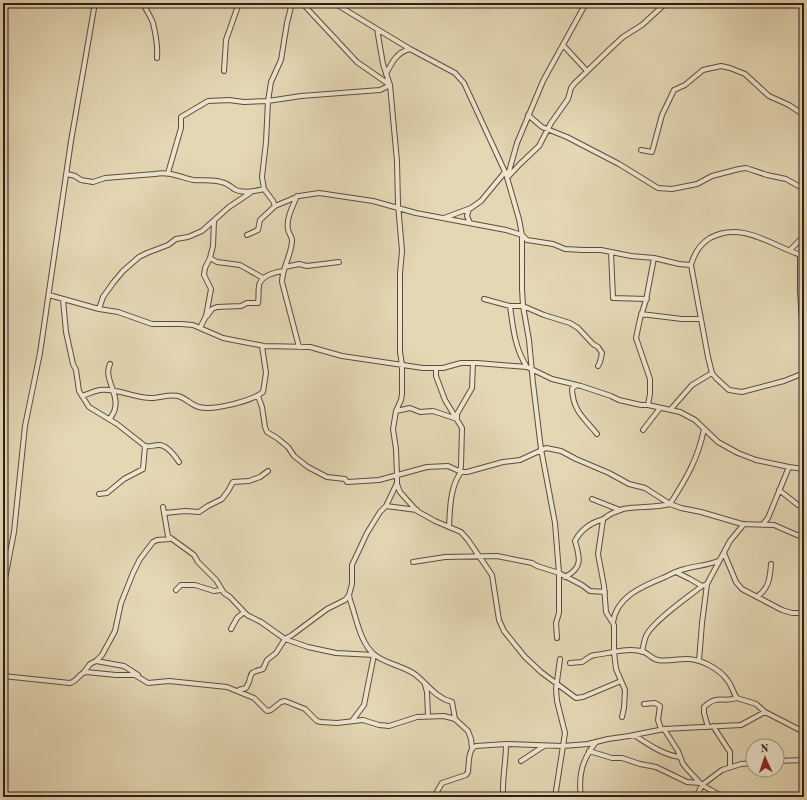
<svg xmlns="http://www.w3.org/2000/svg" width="807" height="800" font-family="'Old Standard TT',serif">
<rect width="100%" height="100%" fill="#e4d7b4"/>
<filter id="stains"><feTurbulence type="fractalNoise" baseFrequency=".005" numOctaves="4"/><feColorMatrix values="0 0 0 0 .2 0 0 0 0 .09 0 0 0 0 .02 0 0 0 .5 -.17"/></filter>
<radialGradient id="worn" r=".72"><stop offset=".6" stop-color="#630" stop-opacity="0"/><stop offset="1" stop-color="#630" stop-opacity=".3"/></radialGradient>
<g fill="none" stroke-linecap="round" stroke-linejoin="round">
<defs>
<path id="street" d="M143,3C146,10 151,17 153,23C156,35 158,46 157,58
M302,3L357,62L390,85L397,161L398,204L402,251L400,273V352L402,365V394L401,400L396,411L393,429L396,449L397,475V483L386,506L380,512L367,533L352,565V584L349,595L350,600C356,616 360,644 375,655C386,664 404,666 416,675C428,685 436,698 452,702L455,719L468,731L471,739L472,748
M334,3L410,49L455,73L464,83L506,174L519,219L522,235V289L523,306L529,340L533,383L541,449L555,523L559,573V613L556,623L557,638
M563,45L587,71
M224,71L226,40L239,3
M386,74C392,62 397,52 410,49
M528,115L542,127L567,137L619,164L658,188L672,189L697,184L712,176L739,169L746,168L767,175L786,179L804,189
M641,150L652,152L662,115L674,90L685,85L703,70L721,66L730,68L745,74L769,96L789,105L804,115
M168,173L181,128V117L208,101L229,100L244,102L268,101L301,96L380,90L390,85L383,64L377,29
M67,174L75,176L81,180L93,182L105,178L155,174C168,171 180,177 193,180C202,181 212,179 221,182C227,183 230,186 234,189C242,194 256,191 264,189
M508,175L517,143L543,81L586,3
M507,178L520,164L539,146L551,123L568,99L571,88L574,84L610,49L623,37L642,25L666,3
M297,196C293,206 286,218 288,229C288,233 292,236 292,240C292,254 282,268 282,282L299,347
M275,206L273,201L264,189L262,177L266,142L268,101L271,82L281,60L287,23L292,3
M469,209L467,216L470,223
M444,218L471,208L481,201L505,172
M247,235L258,230L260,220L275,206L299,196L319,193L373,201L416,213L506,230L522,235L527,240L553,244L565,249L583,250H601L631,256L654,258L679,264L691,265
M790,250L804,236
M611,252L613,298L647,299
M800,255V291L804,352
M804,256C773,247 743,220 710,238C700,244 694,254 691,265L708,357L712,373L716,378L729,390L742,392L784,381L804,373
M210,258L217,262L240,265L263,278
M285,267L299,264L307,266L339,262
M49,295L99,309L118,312L152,324H181L193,325L223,338L264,346L310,347L342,356L423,368H443L461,363H477L527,367L552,379L581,386L611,396L619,400L641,405H648L680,412L695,420L718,442L738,453L756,460L789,467L804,469
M484,299L510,306H523L544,315L570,323L578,328L593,344L598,347L602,353L600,362L598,366
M63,300L66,332L73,364L76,370L79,391L89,407L117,424L145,446C150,447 154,445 159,445C167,445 175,456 179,462
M510,306C513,328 515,349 527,367
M99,309L103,297L113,283L123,271L139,257L147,253L168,245L176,239L188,237L202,231L229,207L250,193
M641,314L682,319H701
M207,316L212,309L217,307L241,306L247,303H258C259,297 258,291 259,286C260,276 275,272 283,271
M200,328L206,316L211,289L204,275L205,268L210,258L213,246L214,221
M436,368V376L445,400L462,428L461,466L460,471
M576,385L572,389C573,411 584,418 597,434
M82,396C88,394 94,391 100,390C117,388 134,398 151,398C160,398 168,394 178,396C186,398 191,405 199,407C213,411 252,401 263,392L266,373L262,346
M258,396L262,407L265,427L267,432L277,438L288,447L294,456L308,467L327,477L345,479L347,482L379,480L427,467L448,466L461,472H467L503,462L520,460L546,448L561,451L576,459L609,473L629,484L645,488L670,504L681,508L701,512L742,524L774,525L797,535L804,536
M648,405L650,394V379L636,338L640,319L646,300L654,258
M671,409L692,385L712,373
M396,411L410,408L420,412L433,411L457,419V414L472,388L473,363
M110,419C111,416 115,412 115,408C119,393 103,378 110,364
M643,430L660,408
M397,484L400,492L417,511L435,521L461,532L468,540L492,575L499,620L504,631L525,657L541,672L576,698L583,697L621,681
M779,490L798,505
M99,494L107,493L124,479L143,469L145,446
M592,499L620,510
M386,506L417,510
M163,507L168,536L194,555L198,562L216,580L224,593L230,597L247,615L261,622L285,639L308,647L336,653L374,655L364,705L352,721
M165,513L185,511L199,512L208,506L222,499L228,491L233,482L249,481L260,477L268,471
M603,520L598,554L604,586L606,612L614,625V652L616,669L625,690L624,708L622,717
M763,524L768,518L789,467
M449,527C450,508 450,487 461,472
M724,553L736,582L742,589L782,610L792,613H804
M413,562L445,557L497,556L532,563L537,566L559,573L582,585L590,591L605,592
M676,572L690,579L702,586
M565,577C583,568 580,558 575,541C580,531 590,523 601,520C604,519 606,517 609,515C613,512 619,511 623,509C639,506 654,508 670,504C686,479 698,459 704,429
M3,589L14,532L25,426L40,353L71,141L95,3
M176,590L181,585H195L214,591L221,590
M757,597C769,588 770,578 771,564
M613,622C617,596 643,586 665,577C671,574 678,570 685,569C696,566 708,565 718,561
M231,629L237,618L244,612
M642,652C643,647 644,641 646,636C652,622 688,597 702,586L707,584
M96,661L102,655L115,631L121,603L133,573L140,559L153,542L157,540L170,539
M699,661L702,623L707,584L730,541L744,524
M570,663L582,662L591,656L595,655C611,653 629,647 644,652C649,654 652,659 658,660C667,662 676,659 685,659C700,658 720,669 728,681C732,686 733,693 737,698L756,704L765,712L804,732
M84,672L90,664L96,661L124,666L138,675
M3,676L70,683C78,681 79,673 86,672L116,675H135L148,683L169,681L227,687L254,698L267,711L271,710L281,702L285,701L305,709L317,721L321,722L337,723L363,720L379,725L389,726L417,717L444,716L455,719
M425,685L427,692L428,716
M239,690L246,688C255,674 244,674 263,669L267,660L276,653L285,639L292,635L327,609L345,600L349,595
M644,704L655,703L660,706L658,720L661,729
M713,726L730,752V767
M708,727L704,713V707C718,694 723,703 737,698
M664,729L678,751L683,764L688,770L702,785L723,797
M634,735C648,744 663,755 680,757
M589,751L612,758H622L640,764L656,767L687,782L700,783
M521,761L544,746
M777,761L804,760
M434,797L442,783L466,775L468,772C469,763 468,749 476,746L506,744L563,746L588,744L608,739L629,736L664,729L741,725L765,712
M503,797C502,779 506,762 506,744
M555,797L565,733L557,701L556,689L560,659
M581,797C578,775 582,760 596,742
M696,797L702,785L722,770L741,764L753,763"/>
</defs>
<use href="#street" stroke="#5b4d3d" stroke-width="6"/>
<use href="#street" stroke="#ede5ce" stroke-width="4"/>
</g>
<rect width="807" height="800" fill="none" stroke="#e4d7b4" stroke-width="16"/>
<rect x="4" y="4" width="799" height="792" fill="none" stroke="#2d1f15" stroke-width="2"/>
<rect x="8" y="8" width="791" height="784" fill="none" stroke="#2d1f15"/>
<g transform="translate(765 758) rotate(357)"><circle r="19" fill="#ede5ce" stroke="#a09684"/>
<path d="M0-3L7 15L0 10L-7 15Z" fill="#8f2418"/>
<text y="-6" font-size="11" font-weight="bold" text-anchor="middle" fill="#2d1f15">N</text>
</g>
<rect width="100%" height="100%" filter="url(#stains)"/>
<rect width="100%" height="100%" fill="url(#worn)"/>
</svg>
